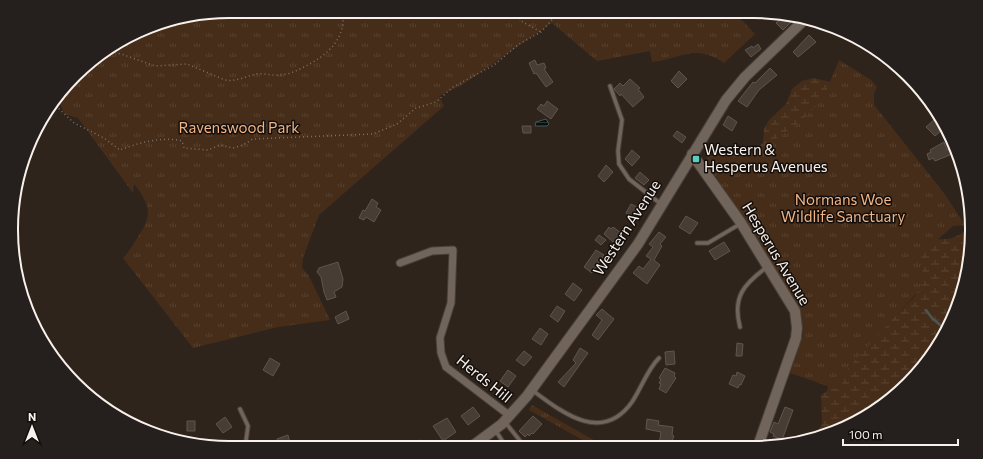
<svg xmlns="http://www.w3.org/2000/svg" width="983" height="459" font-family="Commissioner,sans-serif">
<defs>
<pattern id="wetland-marsh" width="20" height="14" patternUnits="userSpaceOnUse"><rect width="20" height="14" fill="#462d19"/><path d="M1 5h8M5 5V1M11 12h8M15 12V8" fill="none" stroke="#58422f"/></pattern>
<pattern id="park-tufts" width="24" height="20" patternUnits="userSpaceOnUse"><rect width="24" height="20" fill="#462d19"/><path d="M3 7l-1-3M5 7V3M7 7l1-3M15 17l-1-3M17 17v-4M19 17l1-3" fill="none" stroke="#58422f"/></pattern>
<pattern id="water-rules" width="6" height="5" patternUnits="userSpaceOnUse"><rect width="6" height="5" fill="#031311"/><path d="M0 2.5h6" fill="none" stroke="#283634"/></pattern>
</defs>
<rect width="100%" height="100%" fill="#2e241c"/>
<path fill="url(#wetland-marsh)" d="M813,78L831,82L842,93L748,159L763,142L764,129L769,120L786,104L792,89L802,81Z
M971,226L972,230L955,313L927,363L887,403L837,431L813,438L822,424L821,395L827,391L829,382L915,296L920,281L917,263L927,237C947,242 956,239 971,226Z"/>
<path fill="url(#park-tufts)" d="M230,11H733L755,34L724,63C694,43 682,59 652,62L650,51L597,61L552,23L462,85L439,96L444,106L319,215L303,258L302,268L309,276L330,320L278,327L193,348L123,258C128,253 131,248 134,243C151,218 154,209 134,184L133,193L78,118L65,114L57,98L96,56L159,23Z
M839,60L871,80L877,87L874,94V105L944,193L965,225L953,226L921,254L923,276L921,288L849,367L839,390L790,373L803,335L801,311L711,169L706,156L755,153L799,123L823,99Z
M532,405L606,447H586L588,443L529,410Z"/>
<path fill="url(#water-rules)" stroke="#4c5652" d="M546,119L549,124L547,126H535L536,122Z"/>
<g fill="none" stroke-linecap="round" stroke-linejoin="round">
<path stroke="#4c5652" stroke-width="2.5" d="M926,310L932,318L946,330
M939,341L940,332L945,331
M902,387L925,358L932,354"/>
</g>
<path fill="#483d34" stroke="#60554c" d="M782,17L794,19L783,30L776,23Z
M809,35L816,42L798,57L793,52Z
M758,44L761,49L751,57L745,50L752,46L753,48Z
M535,60L537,65L544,63L546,68L544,69L553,82L546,87L536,73L534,74L529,63Z
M770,68L777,75L759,90L747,107L738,101L753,82L755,83Z
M679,71L687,79L678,88L671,81Z
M630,79L640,88L638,89L644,97L633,107L621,94L620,96L614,89L620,83L623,86Z
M547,101L558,109L551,119L537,109L541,104L544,106Z
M728,116L737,122L732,131L723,125Z
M934,120L942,130L935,136L926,127Z
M522,126H531V133H523Z
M677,131L686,137L682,143L673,136Z
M944,142L947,150L956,148L957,152L935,161L933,158L929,160L927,154L931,152L930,150Z
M632,150L640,157L632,166L625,159Z
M606,165L613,172L604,182L598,176Z
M640,172L649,180L644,185L635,178Z
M372,199L378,203L376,207L381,210L374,222L366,217L364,220L359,218L363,210L365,211Z
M631,204L639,208L633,218L626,213Z
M686,216L698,223L690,234L679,227Z
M609,227L611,229L613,227L621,233L613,242L604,234Z
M659,232L666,237L660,244L662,246L654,260L660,265L647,284L633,273L639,266L643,269L651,259L646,256L653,247L649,244Z
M599,235L606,240L601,245L595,240Z
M724,242L730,251L715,260L709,251Z
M596,250L604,255L592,273L584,267Z
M338,262L343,279L342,287L334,292L336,297L327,300L324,292L321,277L317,272L319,268Z
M573,283L582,290L574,301L565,294Z
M557,306L565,311L558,322L550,316Z
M602,309L614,319L598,340L592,335L602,320L596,315Z
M346,311L349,319L338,324L335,317Z
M540,328L548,334L541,345L532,339Z
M737,343L743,344L742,356H736Z
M580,348L588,353L564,387L558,382L576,363L573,360Z
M524,351L532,357L524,366L516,360Z
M674,351L675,364L666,365L665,352Z
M270,358L280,364L273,376L263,370Z
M665,368L675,373L674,376L676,378L666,393L659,389L661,384L659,383L661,379L659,378Z
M508,370L516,376L508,387L500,381Z
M737,372L745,376L741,385H739L738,388L729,384L733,375L736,376Z
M473,407L480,416L468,425L461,416Z
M785,407L793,410L782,440L773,436L774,434L770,432L774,422L778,424Z
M533,416L542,424L533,434L532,433L529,436L528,434L525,437L519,431Z
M225,417L232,427L223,433L216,424Z
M447,418L456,432L443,441L433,426Z
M647,419L659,421L658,425L673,427L672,435L674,436L670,446L659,445L661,432L646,429Z
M187,421H195V431H187Z
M288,435L290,443L279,446L277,439Z
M420,440L422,447H401Z"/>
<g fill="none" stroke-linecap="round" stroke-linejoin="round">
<defs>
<path id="lane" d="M610,86L622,120L618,151L619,164L629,179L661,204
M697,243H708L740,224
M740,327C732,297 744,284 767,267
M532,390C563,413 602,444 632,402C642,387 647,370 659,358
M240,409L248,426L245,448
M505,422L525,447
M496,431L506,447"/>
<path id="street" d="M400,263L432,251L453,250L451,303L440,338L441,353L446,367L510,416"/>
<path id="secondary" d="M692,154L741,223L795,311L797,328L796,338L758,446
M471,447L502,424L527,396L638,244L726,100L745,77L803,21"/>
</defs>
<use href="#lane" stroke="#483f38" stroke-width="5.5"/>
<use href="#street" stroke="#483f38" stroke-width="9"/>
<use href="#secondary" stroke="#483f38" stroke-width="12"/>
<path stroke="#7b726b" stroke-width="1.5" stroke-dasharray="1 3" stroke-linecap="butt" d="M516,11L521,21L541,32
M344,13L354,11
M107,51L121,54L155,66L187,64L225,80C236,82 246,76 257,74C264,73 272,76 279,75C288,75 296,71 304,67C328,55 346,39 343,11
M53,103L74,123L104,138L120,150C138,143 162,136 182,141L184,148L208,150L220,145L233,148L243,145L253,139L373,134L397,124L416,108L436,102L453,87L494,65L519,44L541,32L560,11"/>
<use href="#lane" stroke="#70645b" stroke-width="3.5"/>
<use href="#street" stroke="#70645b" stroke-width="7"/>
<use href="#secondary" stroke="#70645b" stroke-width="10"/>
</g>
<rect fill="#5acebd" stroke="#130e0b" stroke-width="1.5" x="692" y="155" width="8" height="8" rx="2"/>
<g text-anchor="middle" stroke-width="3" stroke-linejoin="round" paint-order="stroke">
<g font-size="15" fill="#f0b486" stroke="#130e0b">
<text x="239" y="133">Ravenswood Park</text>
<text x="843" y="205">Normans Woe<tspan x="843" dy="17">Wildlife Sanctuary</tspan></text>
</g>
<g font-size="15" fill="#f8f1eb" stroke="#130e0b" text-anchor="start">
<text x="704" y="155">Western &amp;<tspan x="704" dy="17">Hesperus Avenues</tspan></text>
</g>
<g font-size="15" fill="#f8f1eb" stroke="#130e0b">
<text transform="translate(627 228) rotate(-57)" y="5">Western Avenue</text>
<text transform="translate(776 254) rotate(59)" y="5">Hesperus Avenue</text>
<text transform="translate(484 379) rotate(39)" y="5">Herds Hill</text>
</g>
</g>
<path d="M0 0H983V459H0ZM229 18H754A211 211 0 0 1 965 229V230A211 211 0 0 1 754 441H229A211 211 0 0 1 18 230V229A211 211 0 0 1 229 18Z" fill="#25201d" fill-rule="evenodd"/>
<path fill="none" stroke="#f8f1eb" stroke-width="2" d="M229 18H754A211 211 0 0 1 965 229V230A211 211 0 0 1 754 441H229A211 211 0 0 1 18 230V229A211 211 0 0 1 229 18Z"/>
<g transform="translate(32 427)" stroke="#130e0b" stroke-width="3" paint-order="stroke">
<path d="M0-3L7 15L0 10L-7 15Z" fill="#f8f1eb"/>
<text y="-6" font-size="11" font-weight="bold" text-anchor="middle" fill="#f8f1eb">N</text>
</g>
<path d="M843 439v6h115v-6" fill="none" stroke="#f8f1eb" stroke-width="2"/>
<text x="849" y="439" font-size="12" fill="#f8f1eb" stroke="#130e0b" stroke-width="3" paint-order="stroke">100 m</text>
</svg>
